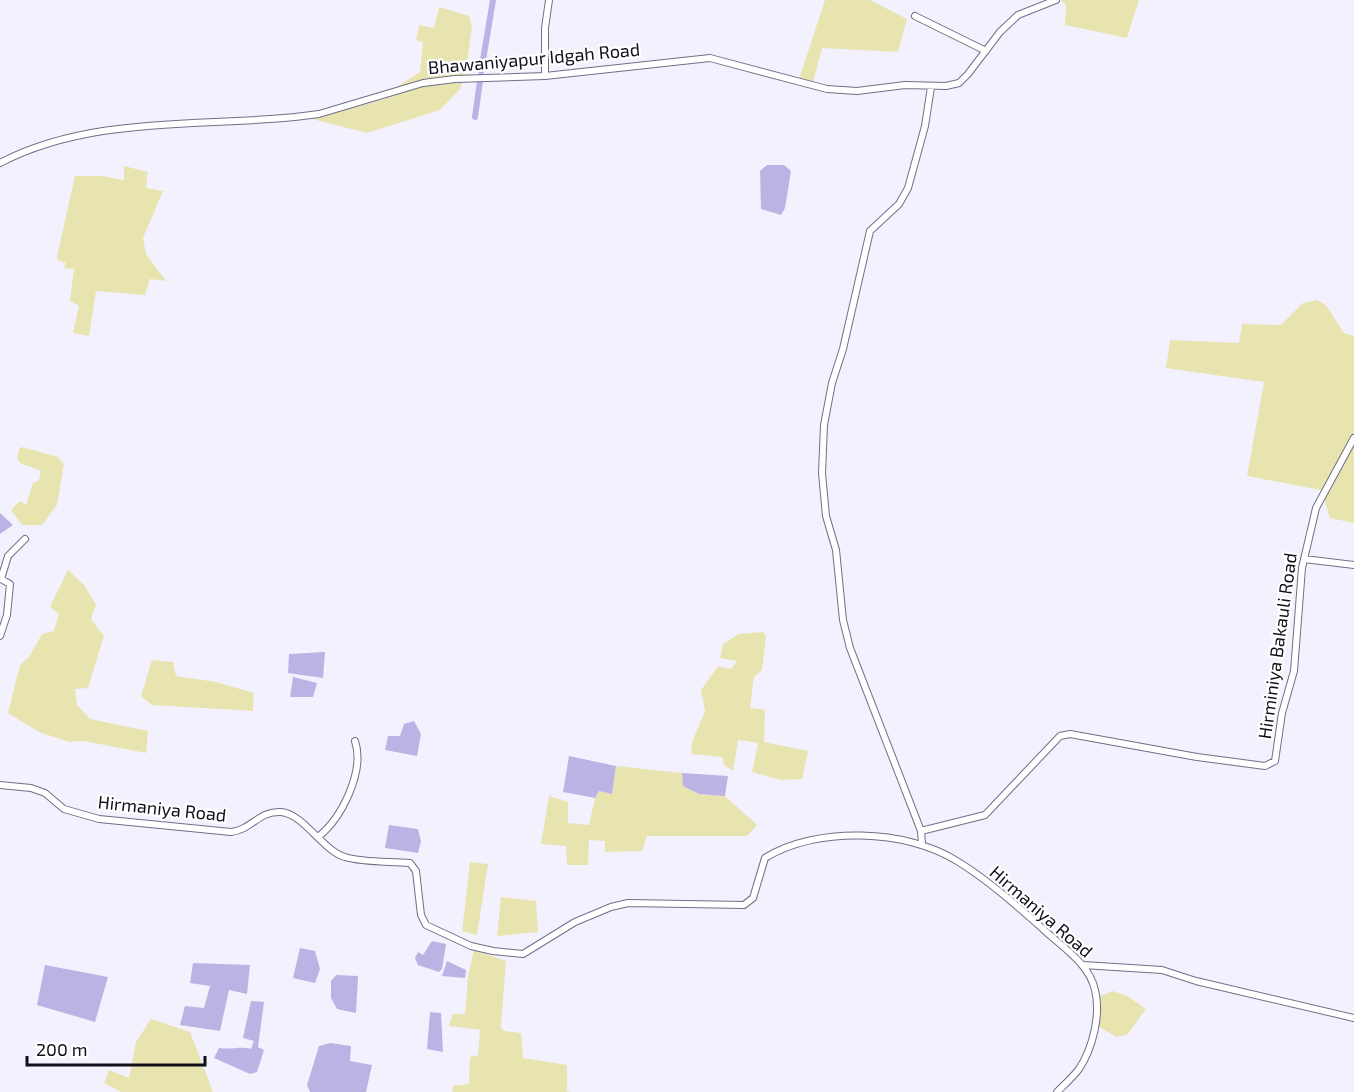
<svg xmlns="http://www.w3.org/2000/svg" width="1354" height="1092" font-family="'Exo 2',sans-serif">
<rect width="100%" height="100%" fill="#f3f1fe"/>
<path fill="#e8e4b0" d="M825,0H870L907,19L898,52L822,48L813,82L799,79Z
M1061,0H1139L1127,38L1065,25L1066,5Z
M439,7L469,16L472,26L466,72L460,89L440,110L367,133L312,119L385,99L390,91L420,72L423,42L416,40L419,25L434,28Z
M124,166L148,172L146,188L163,191L143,238L146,254L166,281L150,279L145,295L96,291L89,336L73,333L79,306L70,301L74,269L64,268L66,263L59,261L57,257L75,176H102L124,180Z
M1317,300L1326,305L1344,333L1354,336V523L1330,518L1321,490L1247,476L1264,382L1166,368L1170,340L1239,343L1242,324L1281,325L1303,303Z
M22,447L58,457L64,464L57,505L42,525H22L11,510L20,501L26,505L33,483L39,480L41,471L20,463L17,458L19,449Z
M68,570L84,585L96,605L91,619L104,636L88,688L75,689L77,705L90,719L148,731L146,753L84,741L69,742L39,732L8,713L20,665L29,657L42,634L54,631L59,614L50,607Z
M763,632L766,637L762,670L754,677L750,708L765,710L764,742L808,751L802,779L781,780L752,772L758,743L738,740L733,771L724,765L722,757L691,754L692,742L705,711L701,690L718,666L731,669L737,661L720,658L723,644L739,634Z
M152,660L173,662L176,676L216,682L254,693L253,711L152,705L141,696Z
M616,766L682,773L683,786L699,794L725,796L757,825L747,836H647L642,851L605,852V841L589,840L588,865H567L566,846L541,844L549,796L568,802V823L589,825L595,798L599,791L612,794Z
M470,862L488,864L477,935L462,931Z
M501,897L536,901L538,932L497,936Z
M474,950L506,961L501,1027L504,1031L521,1033L523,1058L567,1065V1091L573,1092H452L453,1086L469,1084L470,1057L478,1055L480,1030L449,1026L453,1014H465L468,976Z
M1113,991L1129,997L1146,1009L1128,1034L1117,1037L1099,1027L1100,996Z
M151,1019L190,1032L213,1092H121L104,1083L109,1070L129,1078L136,1042Z"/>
<path fill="#bbb3e3" d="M767,165H784L791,171L785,208L781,215L761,209L760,171Z
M0,513L13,525L0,534Z
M325,652L323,678L288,673L289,654Z
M293,677L317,683L313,697H290Z
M414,721L421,734L417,756L385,750L388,736H400L404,724Z
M569,756L616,766L612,794L599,791L595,798L563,792Z
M682,773L728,776L725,796L699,794L683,786Z
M389,825L418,829L421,841L418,853L385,848Z
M432,941L446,944L442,969L439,972L418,965L415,958L418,952L423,955Z
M300,948L315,951L320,969L315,983L293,978Z
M447,961L466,970L465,978L442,976Z
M193,963L250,965L247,994L229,990L220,1031L180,1025L185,1006L204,1008L210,986L190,983Z
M45,965L108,977L95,1022L37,1005Z
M336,975L358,976L356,1013L337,1009L331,998V981Z
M251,1001L264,1002L258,1047L264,1050L257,1072L250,1074L214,1058L219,1048C231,1050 240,1046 251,1049L254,1041L243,1038Z
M430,1012L441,1013L443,1052L427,1049Z
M330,1043L351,1046L350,1061L372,1065L366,1092H310L307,1085L319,1046Z"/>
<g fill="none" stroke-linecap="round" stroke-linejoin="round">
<path stroke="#bbb3e3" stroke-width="6" d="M481,72L493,0
M475,117L480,81"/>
<defs>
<path id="minor" d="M915,16L986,51
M545,76V28L549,0
M0,163C90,116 197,127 295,117L319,114L423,83L455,79L545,76L710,58L827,89L857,91L905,85L946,86L959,83L968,74L1000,32L1018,15L1056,0
M1304,559L1354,565
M0,636L7,615L10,584L1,579L8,556L25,539
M0,785L31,788L45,793L64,809L99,819L231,832C253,829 258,811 281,812C304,814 323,851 345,857C365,863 390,861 410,863L416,871L421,915L426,925L471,946L493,951L523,954L575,922L611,907L628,903L744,905L753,898L765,858C816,826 907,829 957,861C988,880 1016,905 1043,929C1062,947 1089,963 1095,990C1101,1014 1093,1048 1079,1069C1073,1077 1064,1085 1057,1092
M921,831L985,815L1060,736L1070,734L1197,757L1265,766L1275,761L1282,713L1294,671L1302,568L1316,508L1354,438
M318,837C342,818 365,771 355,741
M922,844L921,831L850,648L843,620L836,550L826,516L822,473L824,425L832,383L843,349L870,231L899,204L908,188L925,126L931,87
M1083,965L1162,970L1196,981L1354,1018"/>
</defs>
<use href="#minor" stroke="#726e88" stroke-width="8"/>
<use href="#minor" stroke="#fff" stroke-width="6"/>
</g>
<g text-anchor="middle" stroke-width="4.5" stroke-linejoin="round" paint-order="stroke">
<g font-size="18" fill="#110f19" stroke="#fff">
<text transform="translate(534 59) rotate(-5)" y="6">Bhawaniyapur Idgah Road</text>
<text transform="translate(1278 646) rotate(-82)" y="6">Hirminiya Bakauli Road</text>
<text transform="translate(162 809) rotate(6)" y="6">Hirmaniya Road</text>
<text transform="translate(1041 912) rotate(41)" y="6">Hirmaniya Road</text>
</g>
</g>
<path d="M27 1056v9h178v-9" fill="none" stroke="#110f19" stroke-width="3"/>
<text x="36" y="1056" font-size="18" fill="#110f19" stroke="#ffffff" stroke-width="4.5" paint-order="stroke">200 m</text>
</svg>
